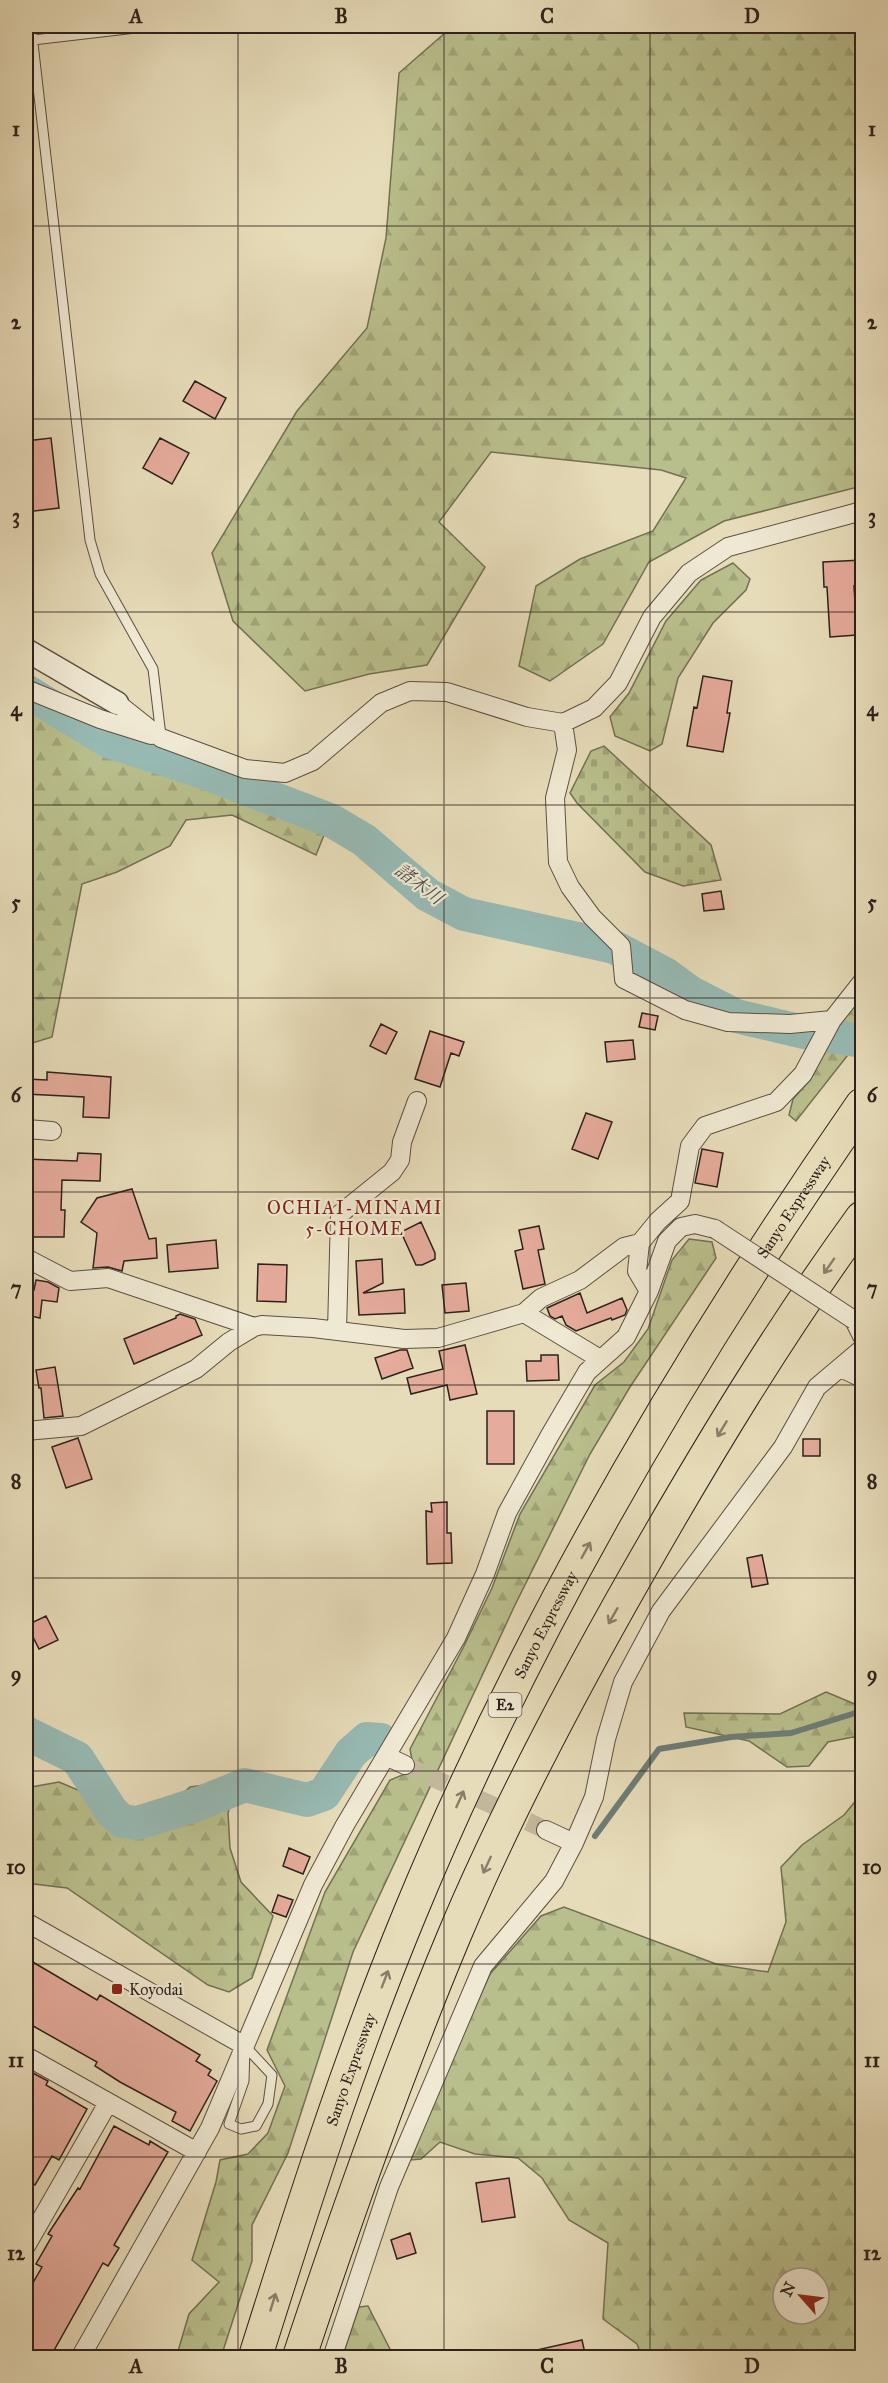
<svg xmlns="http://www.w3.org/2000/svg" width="888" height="2383" font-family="'IM FELL Great Primer','Noto Serif JP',serif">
<defs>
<pattern id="forest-firs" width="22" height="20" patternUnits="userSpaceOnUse" patternTransform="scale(1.5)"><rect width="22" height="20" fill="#b9bf8c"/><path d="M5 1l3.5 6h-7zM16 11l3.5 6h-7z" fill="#9fa478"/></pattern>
<pattern id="cemetery-stones" width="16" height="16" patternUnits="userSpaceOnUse" patternTransform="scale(1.5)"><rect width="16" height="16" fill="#b9bf8c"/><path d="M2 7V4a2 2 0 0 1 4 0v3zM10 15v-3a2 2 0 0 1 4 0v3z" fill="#9fa478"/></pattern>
</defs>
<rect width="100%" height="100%" fill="#e7dcb9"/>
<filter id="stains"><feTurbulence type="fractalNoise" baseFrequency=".00333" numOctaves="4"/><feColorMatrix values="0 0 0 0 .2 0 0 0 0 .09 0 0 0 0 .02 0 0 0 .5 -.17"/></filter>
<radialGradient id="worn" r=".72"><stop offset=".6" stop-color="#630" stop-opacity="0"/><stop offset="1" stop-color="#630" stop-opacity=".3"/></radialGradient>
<path fill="url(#forest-firs)" stroke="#737054" stroke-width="1.5" fill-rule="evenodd" d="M453,26H862V486L724,521L649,562L603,644L550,681L519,666L536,586L580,559L653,531L686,478L661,470L491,452L439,522L485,567L427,665L369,674L305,691L233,621L212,553L297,411L367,328L386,238L399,73Z
M733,563L750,579L746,590L713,623L678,678L662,744L650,751L615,736L610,717L629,693L666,621L701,580Z
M26,708L83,734L137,766L236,789L306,802L326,830L316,855L232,815L186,820L170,846L117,872L82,884L52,1037L26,1045Z
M862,995V1037L796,1121L789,1115L793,1099L810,1080L839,1026Z
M689,1239L712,1242L716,1258L630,1387L590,1454L515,1605L353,1952L288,2153L252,2225V2261L221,2357L176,2358L189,2314L219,2282L192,2260L216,2182L220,2160L248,2154L268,2133L285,2086L267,2050L325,1892L390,1780L405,1774L412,1760L410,1749L463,1648L492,1588L520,1514L595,1385L624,1362L648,1329L672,1260Z
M826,1692L862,1707V1739L853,1737L828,1742L809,1766L787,1767L749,1741L686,1727L684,1713L780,1714Z
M59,1782L97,1798L117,1827L139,1831L190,1787L222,1783L234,1791L228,1813L230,1848L241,1882L273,1916L252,1978L229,1992L208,1985L67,1888L26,1883V1788Z
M862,1793V2357H642L637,2344L603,2319L608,2243L569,2220L542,2178L518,2158L475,2154L440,2142L421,2159L411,2160L430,2109L490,1974L541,1916L564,1907L716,1964L768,1972L786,1922L781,1867L802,1845L844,1815ZM783,2278H819V2314H783Z
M368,2306L394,2357H342L359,2307Z"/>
<path fill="url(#cemetery-stones)" stroke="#737054" stroke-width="1.5" d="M604,746L711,845L721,880L683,886L645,872L577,803L570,793L591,751Z"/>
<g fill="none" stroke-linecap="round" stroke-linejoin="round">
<path stroke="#6d7d77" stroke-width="6" d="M595,1836L659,1749L731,1737L791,1733L862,1711"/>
<path stroke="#97bab4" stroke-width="34" d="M26,691L108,741L201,771L332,821L364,840L428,895L464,914L614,947L665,974L691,993L736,1016L804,1032L862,1041
M26,1733L77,1758L112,1812L122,1821L138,1823L198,1804L245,1785L307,1800L324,1794L351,1753L367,1739L381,1740"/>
</g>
<path fill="#e5ab9b" stroke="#2d211c" stroke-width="1.5" d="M195,381L226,398L215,419L183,401Z
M51,438L59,508L26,512V441Z
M160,438L189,453L172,484L143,468Z
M862,560V585L854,586L857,635L830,637L827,587H824L823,562Z
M703,676L732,681L727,713H730L723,752L687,746L694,707L697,708Z
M721,891L724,909L704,911L702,894Z
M642,1013L658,1016L655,1030L639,1027Z
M381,1024L397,1032L386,1054L370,1046Z
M430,1031L464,1042L459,1056L451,1053L440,1087L415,1079Z
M633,1040L635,1059L607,1062L605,1042Z
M47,1072L111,1077L109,1118L83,1117L84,1097L26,1094V1079L47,1080Z
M586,1113L612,1122L598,1159L572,1149Z
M702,1149L723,1153L717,1187L695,1183Z
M78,1153L101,1154L100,1181L62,1180L61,1210H65L64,1237H26V1159L77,1161Z
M132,1189L149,1239L156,1238L157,1258L124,1261L122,1271L108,1267L93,1268L97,1233L81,1222L97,1198Z
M421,1222L435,1253V1259L422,1265H416L401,1232Z
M539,1226L544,1249L538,1250L545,1284L523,1289L515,1251L523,1249L519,1230Z
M216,1240L218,1268L169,1272L167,1245Z
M382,1259L383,1283L363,1293L404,1289L405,1313L359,1315L356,1261Z
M258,1264L287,1265L286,1302L257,1301Z
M36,1280L48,1282L59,1288L57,1302L42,1300L40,1318L26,1315V1289L34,1290Z
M466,1283L469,1311L445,1313L442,1285Z
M580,1293L587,1313L622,1298L627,1310L625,1315L612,1320L611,1318L576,1331L566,1325L562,1316L555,1319L550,1316L547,1308Z
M180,1314L195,1319L202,1335L134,1364L124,1339L176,1318V1316Z
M465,1345L477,1394L450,1400L447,1385L411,1394L407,1378L443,1369L439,1351Z
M400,1350H407L413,1368L382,1379L375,1358Z
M541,1355H558L559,1380L527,1381L526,1361H541Z
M55,1367L63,1416L44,1418L41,1388H39L36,1370Z
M487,1411H514V1464H487Z
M78,1438L92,1479L66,1488L52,1447Z
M803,1439H820V1456H803Z
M447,1502V1533H451L452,1563L427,1564L426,1511L432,1512L431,1503Z
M762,1555L768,1584L752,1587L747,1558Z
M46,1616L58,1640L39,1649L27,1625Z
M289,1848L310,1857L303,1874L283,1866Z
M278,1895L293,1900L286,1917L272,1912Z
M26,1958L97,2000L100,1995L200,2055L196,2061L211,2070L208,2075L217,2081L190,2131L172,2121L176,2112L120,2082L95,2066L97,2062L26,2022V2001L32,1989L26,1985Z
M31,2072L48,2081L46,2085L87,2109L59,2160L52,2156L35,2185L26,2180V2082Z
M114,2126L149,2145L150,2141L168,2152L114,2245L119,2248L108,2266L103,2263L53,2352L49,2358H26V2295L42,2267L36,2264L52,2236L48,2234L78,2188L80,2189Z
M509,2178L515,2217L482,2222L476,2183Z
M410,2233L416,2253L397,2259L391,2240Z
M582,2340L586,2358H532V2351Z"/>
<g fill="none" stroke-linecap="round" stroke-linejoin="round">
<path stroke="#c2b79a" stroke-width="18" stroke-dasharray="18 9" stroke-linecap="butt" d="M405,1765L546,1830"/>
<defs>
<path id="service" d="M31,26L90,540L100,574L153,669L161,736
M33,40L153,26
M245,2046L272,2075L268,2104L256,2126L241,2129L229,2124L244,2081Z"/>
<path id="minor" d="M26,689L100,719L151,735
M117,703L161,738L245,769L285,773L313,761L381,703L410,691L447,692L527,717L563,723L594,708L618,683L652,617L689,573L728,547L862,511
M563,723L567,750L555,798L558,862L570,887L592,917L621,946L624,979L685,1010L728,1022L790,1024L832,1020
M26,1129L52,1131
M26,1258L70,1281L108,1278L254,1327
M649,1291L637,1271L640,1243L658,1221L680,1201L690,1146L705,1126L776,1102L803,1074L832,1020L862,982
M524,1313L541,1298L580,1280L624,1247L640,1243
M854,1320L862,1336
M337,1331L340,1214L392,1172L400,1160L402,1142L417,1101
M841,1368L862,1378
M26,1431L81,1426L196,1369L229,1342L254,1327L262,1325L313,1328L404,1339L438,1338L524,1313L600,1359
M386,1756L405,1765
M546,1830L574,1843
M26,1922L245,2046
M26,2056L197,2152
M26,2246L108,2103
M80,2358L210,2128L313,1885L345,1825L456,1638L485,1574L507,1513L550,1435L587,1372L626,1337L649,1291L667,1241L681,1227L695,1224L715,1229
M332,2358L389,2187L483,1966L554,1881L574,1843L594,1797L606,1739L623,1682L661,1611L783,1447L817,1387L862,1349"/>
<path id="tertiary" d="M26,650L117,703"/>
<g id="motorway">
<path id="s1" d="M255,2358C302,2208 350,2058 410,1913C528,1627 686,1358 862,1105"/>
<path d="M299,2358C346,2216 396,2075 454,1936C506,1812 570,1692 636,1576C706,1453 779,1332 862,1218"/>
</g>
</defs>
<use href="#service" stroke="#5c5043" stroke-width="11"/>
<use href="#minor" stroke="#5c5043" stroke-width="20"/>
<use href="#tertiary" stroke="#5c5043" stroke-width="25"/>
<use href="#motorway" stroke="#2d211c" stroke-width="35"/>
<use href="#service" stroke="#efe8d2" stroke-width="9"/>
<use href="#minor" stroke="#efe8d2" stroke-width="18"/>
<use href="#tertiary" stroke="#efe8d2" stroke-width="22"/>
<use href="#motorway" stroke="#e7dcb9" stroke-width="33"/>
<defs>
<path id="minor-bridge" d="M715,1229L854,1320"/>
</defs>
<use href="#minor-bridge" stroke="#5c5043" stroke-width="20" stroke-linecap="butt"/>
<use href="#minor-bridge" stroke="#efe8d2" stroke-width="18"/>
</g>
<defs><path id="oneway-shaft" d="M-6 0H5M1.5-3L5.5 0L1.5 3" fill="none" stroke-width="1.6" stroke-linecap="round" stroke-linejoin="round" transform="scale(1.5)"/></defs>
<g stroke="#8a7e6a">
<use href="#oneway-shaft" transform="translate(829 1266) rotate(125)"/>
<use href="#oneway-shaft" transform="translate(722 1429) rotate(121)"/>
<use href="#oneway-shaft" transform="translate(586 1550) rotate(-61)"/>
<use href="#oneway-shaft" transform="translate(613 1616) rotate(120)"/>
<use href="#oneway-shaft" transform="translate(460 1799) rotate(-66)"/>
<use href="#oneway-shaft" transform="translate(487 1865) rotate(115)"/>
<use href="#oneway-shaft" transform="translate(385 1979) rotate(-69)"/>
<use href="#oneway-shaft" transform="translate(273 2302) rotate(-73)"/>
</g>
<path fill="none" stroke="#2d211c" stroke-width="1.5" stroke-opacity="0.55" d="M238,26V2358M444,26V2358M650,26V2358M26,226H862M26,419H862M26,612H862M26,805H862M26,998H862M26,1192H862M26,1385H862M26,1578H862M26,1771H862M26,1964H862M26,2157H862"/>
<rect fill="#8f2418" stroke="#efe8d2" stroke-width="2" x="111" y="1983" width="12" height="12" rx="3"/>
<g text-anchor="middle" stroke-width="4.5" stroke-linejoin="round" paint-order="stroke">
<rect fill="#efe8d2" stroke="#675d53" stroke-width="1.5" x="488.5" y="1693" width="33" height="24" rx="4.5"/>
<g font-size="15" font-weight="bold" fill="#2d211c">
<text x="505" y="1710">E2</text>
</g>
<g font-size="16" fill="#2d211c" stroke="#efe8d2">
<text dy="6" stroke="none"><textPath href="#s1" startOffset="1276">Sanyo Expressway</textPath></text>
<text dy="6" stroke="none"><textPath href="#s1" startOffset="790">Sanyo Expressway</textPath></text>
<text dy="6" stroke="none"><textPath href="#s1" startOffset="304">Sanyo Expressway</textPath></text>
</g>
<g font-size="16" fill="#2d211c" stroke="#efe8d2" text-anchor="start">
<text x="129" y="1995">Koyodai</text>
</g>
<g font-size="18" font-style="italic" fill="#4d4f4a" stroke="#efe8d2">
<text transform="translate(419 884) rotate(37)" y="6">諸木川</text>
</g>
<g font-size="18" letter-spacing="1.5" fill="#7a1f14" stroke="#efe8d2">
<text x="355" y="1214">OCHIAI-MINAMI<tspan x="355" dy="21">5-CHOME</tspan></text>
</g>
</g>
<rect width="888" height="2383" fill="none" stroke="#e7dcb9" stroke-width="66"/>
<g transform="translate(801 2296) rotate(298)"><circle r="28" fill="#efe8d2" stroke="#a19889" stroke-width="1.5"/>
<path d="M0-4.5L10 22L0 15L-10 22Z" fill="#8f2418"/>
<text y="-9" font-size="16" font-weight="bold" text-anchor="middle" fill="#2d211c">N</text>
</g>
<rect x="33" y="33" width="822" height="2317" fill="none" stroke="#2d211c" stroke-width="2"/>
<g font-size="20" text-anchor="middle" font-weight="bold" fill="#2d211c">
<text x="136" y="23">A</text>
<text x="341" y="23">B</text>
<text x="547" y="23">C</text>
<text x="752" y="23">D</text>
<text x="16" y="136">1</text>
<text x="872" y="136">1</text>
<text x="16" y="329">2</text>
<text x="872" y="329">2</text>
<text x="16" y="523">3</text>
<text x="872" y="523">3</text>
<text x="16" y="716">4</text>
<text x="872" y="716">4</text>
<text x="16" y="909">5</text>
<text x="872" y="909">5</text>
<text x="16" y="1102">6</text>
<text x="872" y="1102">6</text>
<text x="16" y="1295">7</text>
<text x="872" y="1295">7</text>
<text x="16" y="1488">8</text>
<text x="872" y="1488">8</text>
<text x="16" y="1681">9</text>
<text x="872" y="1681">9</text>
<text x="16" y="1874">10</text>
<text x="872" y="1874">10</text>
<text x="16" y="2067">11</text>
<text x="872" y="2067">11</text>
<text x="16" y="2260">12</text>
<text x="872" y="2260">12</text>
<text x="136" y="2373">A</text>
<text x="341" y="2373">B</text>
<text x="547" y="2373">C</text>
<text x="752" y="2373">D</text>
</g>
<rect width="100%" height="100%" filter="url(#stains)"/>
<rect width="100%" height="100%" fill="url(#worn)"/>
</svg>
